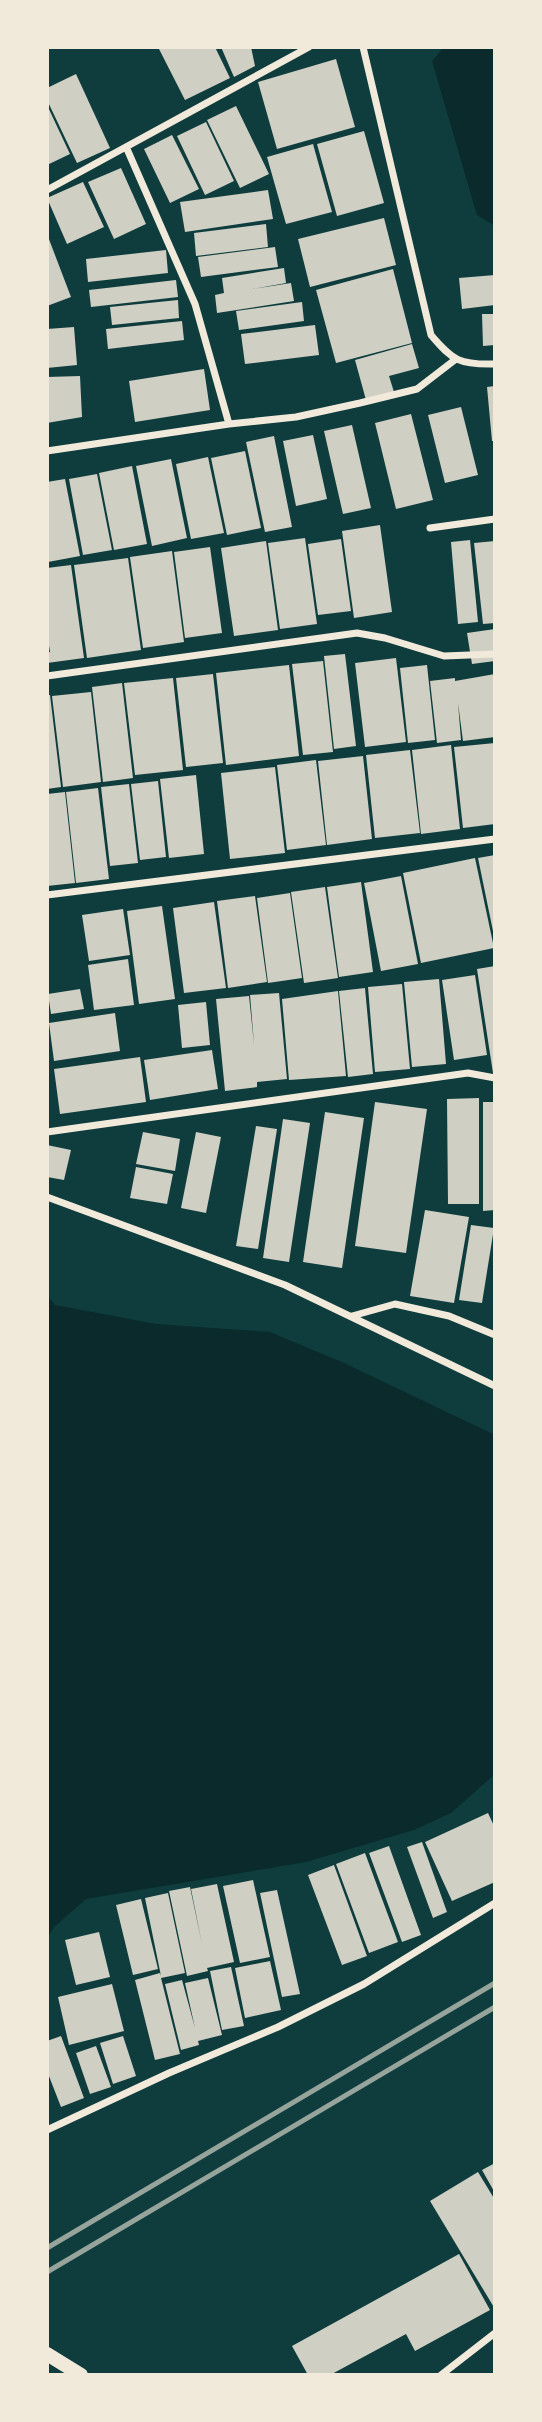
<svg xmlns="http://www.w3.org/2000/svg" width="542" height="2422" font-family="Signika,sans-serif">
<rect width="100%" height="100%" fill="#0f3d3e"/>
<path fill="#0a2a2b" d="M444,47H495V226L477,215L432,61Z
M47,1295L55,1305L156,1324L270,1332L344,1363L495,1435V1774L451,1813L414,1830L306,1862L86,1899L54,1927L47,1939Z"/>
<path fill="#cfcfc3" d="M158,47H215L230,78L185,100Z
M221,47H251L255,66L234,77Z
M336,59L355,127L277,149L258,82Z
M76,74L110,148L77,163L47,100V88Z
M47,105L70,154L47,165Z
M236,106L269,174L240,188L207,120Z
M206,122L234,181L205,195L177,136Z
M364,131L384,203L337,216L317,144Z
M172,135L199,189L170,203L144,149Z
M313,144L332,212L286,224L267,157Z
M121,168L146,224L114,239L88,182Z
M83,182L104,227L67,244L47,198Z
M268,190L273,219L185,232L180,202Z
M384,218L396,265L310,287L298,239Z
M266,224L268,247L196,256L194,233Z
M47,234L71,297L47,306Z
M275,247L278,267L201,277L198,257Z
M166,250L168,273L88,282L86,259Z
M284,268L286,283L252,289L291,283L294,301L217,313L215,295L224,293L222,278Z
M393,269L412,343L336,363L316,290Z
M495,275V305L462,309L459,278Z
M176,280L178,297L91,307L89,290Z
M178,300L179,318L112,325L110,307Z
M302,302L304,321L239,330L236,311Z
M482,314H495V345L483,346Z
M182,321L184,340L108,349L106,329Z
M315,325L319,355L245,364L241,334Z
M74,327L77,365L47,368V329Z
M412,344L419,368L389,376L394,392L366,400L355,360Z
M204,369L210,410L135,422L129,381Z
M80,376L82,417L47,423V377Z
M495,386V441H492L487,387Z
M461,407L478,475L445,483L428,415Z
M411,414L433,500L396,509L375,423Z
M352,425L371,508L343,514L324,431Z
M313,435L327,499L296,506L283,441Z
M274,436L292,527L265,532L246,442Z
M245,451L261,528L227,535L211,458Z
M208,457L224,533L191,539L176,464Z
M171,459L187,538L152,546L136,466Z
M132,466L147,544L114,550L99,473Z
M97,474L112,550L83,555L69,479Z
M65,479L80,556L48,562L47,482Z
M380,525L392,612L354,618L342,531Z
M305,538L317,624L280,629L268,543Z
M341,539L351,611L318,615L308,544Z
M470,540L478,622L458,624L451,542Z
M266,541L278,630L234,636L221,548Z
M495,541V623L483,624L474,543Z
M210,547L222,633L185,638L174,552Z
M172,551L184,642L143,648L130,557Z
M128,558L141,650L87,658L74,565Z
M71,565L84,658L47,663V653L50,652L47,633V568Z
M495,629V661L472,664L467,633Z
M345,654L356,746L334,749L324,656Z
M396,658L406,742L365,747L355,663Z
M323,661L333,752L303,755L292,664Z
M289,665L299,756L226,765L216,673Z
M427,665L435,740L408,743L400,668Z
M213,674L223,763L186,767L176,678Z
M495,674V737L463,741L458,703L461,740L437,743L430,681L455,678V681Z
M173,678L183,770L135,775L124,683Z
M122,683L133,778L103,782L92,687Z
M91,692L101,782L63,787L52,696Z
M47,695H50L61,787L47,789Z
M495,743V824L463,828L454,747Z
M451,745L460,829L421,834L412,750Z
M410,750L420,833L375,838L366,755Z
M363,756L372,839L327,845L318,761Z
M316,760L326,845L287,850L277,765Z
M275,767L285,853L230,859L221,773Z
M196,775L204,854L169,858L160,779Z
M158,781L166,857L140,860L131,784Z
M129,784L138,863L110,866L101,787Z
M98,788L109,879L76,883L66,792Z
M65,792L75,883L47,886V794Z
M495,855V935L494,936L478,858Z
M475,858L494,948L421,963L403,873Z
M401,876L418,964L381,971L364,883Z
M361,882L373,972L339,977L327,887Z
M325,887L338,978L304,983L291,892Z
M290,893L302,978L268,983L257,898Z
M255,896L267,982L228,988L217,901Z
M214,902L226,988L184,993L173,908Z
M162,906L175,999L139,1004L127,911Z
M123,909L130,955L89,961L82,915Z
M128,959L134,1005L94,1010L88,965Z
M495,966V1073H493L477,969Z
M475,975L487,1055L454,1060L442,980Z
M439,979L446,1064L412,1067L404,982Z
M402,984L410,1069L375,1072L368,987Z
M365,988L373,1074L348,1077L339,991Z
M80,989L84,1009L51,1014L48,994Z
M338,991L346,1076L289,1080L282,999Z
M279,993L287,1079L257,1082V1087L225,1091L216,999L249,996L254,1044L250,995Z
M206,1002L210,1045L182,1048L178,1005Z
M115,1013L120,1051L54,1061L49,1023Z
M212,1050L218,1089L150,1100L144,1060Z
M140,1057L146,1102L60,1114L54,1069Z
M479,1098V1204H448L447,1099Z
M375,1102L427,1109L406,1253L355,1246Z
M483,1102H495V1210L483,1211Z
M325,1112L364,1118L342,1268L303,1262Z
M283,1119L310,1123L289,1262L263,1258Z
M256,1126L277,1129L258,1249L236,1246Z
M143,1132L180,1139L175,1171L136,1164Z
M196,1132L221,1137L206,1213L181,1208Z
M47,1145L71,1150L64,1180L47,1177Z
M136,1167L173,1174L167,1204L130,1198Z
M425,1210L469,1217L454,1303L410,1296Z
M471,1225L494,1228L482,1303L459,1300Z
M488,1813L495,1828V1882L452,1901L425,1842Z
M422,1842L447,1912L433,1918L407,1847Z
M389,1846L421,1935L402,1942L369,1853Z
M365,1853L398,1942L369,1953L336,1864Z
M334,1865L367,1956L342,1965L308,1875Z
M253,1880L270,1957L240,1963L223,1886Z
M217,1884L234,1962L207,1968L208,1971L187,1976L169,1891L190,1887L202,1944L191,1889Z
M277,1890L300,1994L282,1997L260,1893Z
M168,1893L185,1973L161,1978L180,2054L155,2060L135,1980L160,1973L161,1976L145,1898Z
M141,1899L158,1969L133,1975L116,1905Z
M99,1932L110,1977L76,1985L65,1940Z
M270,1961L281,2010L245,2018L235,1968Z
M231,1967L244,2026L222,2030L210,1971Z
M208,1978L222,2035L198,2041L199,2045L181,2050L165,1984L182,1980L195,2028L185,1983Z
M112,1984L124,2031L69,2045L58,1997Z
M61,2036L84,2098L61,2107L47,2071V2041Z
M123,2036L136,2076L113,2084L100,2043Z
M96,2046L111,2087L90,2094L76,2053Z
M495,2163V2193L482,2170Z
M478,2172L495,2200V2309L430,2201Z
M459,2254L490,2310L415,2351L406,2334L330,2375H308L292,2346Z"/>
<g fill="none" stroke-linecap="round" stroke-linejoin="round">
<path stroke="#f1e9da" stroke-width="7" d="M363,47L431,335C453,361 460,365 495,364
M127,149L195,304L229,424
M47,190L309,47
M47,451L229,424L296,417L360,403L417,389L456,359
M430,528L495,519
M47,676L357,633L385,638L444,656L495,654
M47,895L495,839
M47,1132L468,1073L495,1078
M47,1197L285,1285L495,1386
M352,1316L395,1304L449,1316L495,1335
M47,2130L169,2073L278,2027L364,1984L495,1903
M441,2375L495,2333"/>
<path stroke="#f1e9da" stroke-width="14" d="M47,2354L81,2375"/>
<path stroke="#97a49c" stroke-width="5" d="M47,2248L495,1983
M47,2272L495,2007"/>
</g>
<rect width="542" height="2422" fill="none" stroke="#f1e9da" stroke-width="98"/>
</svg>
